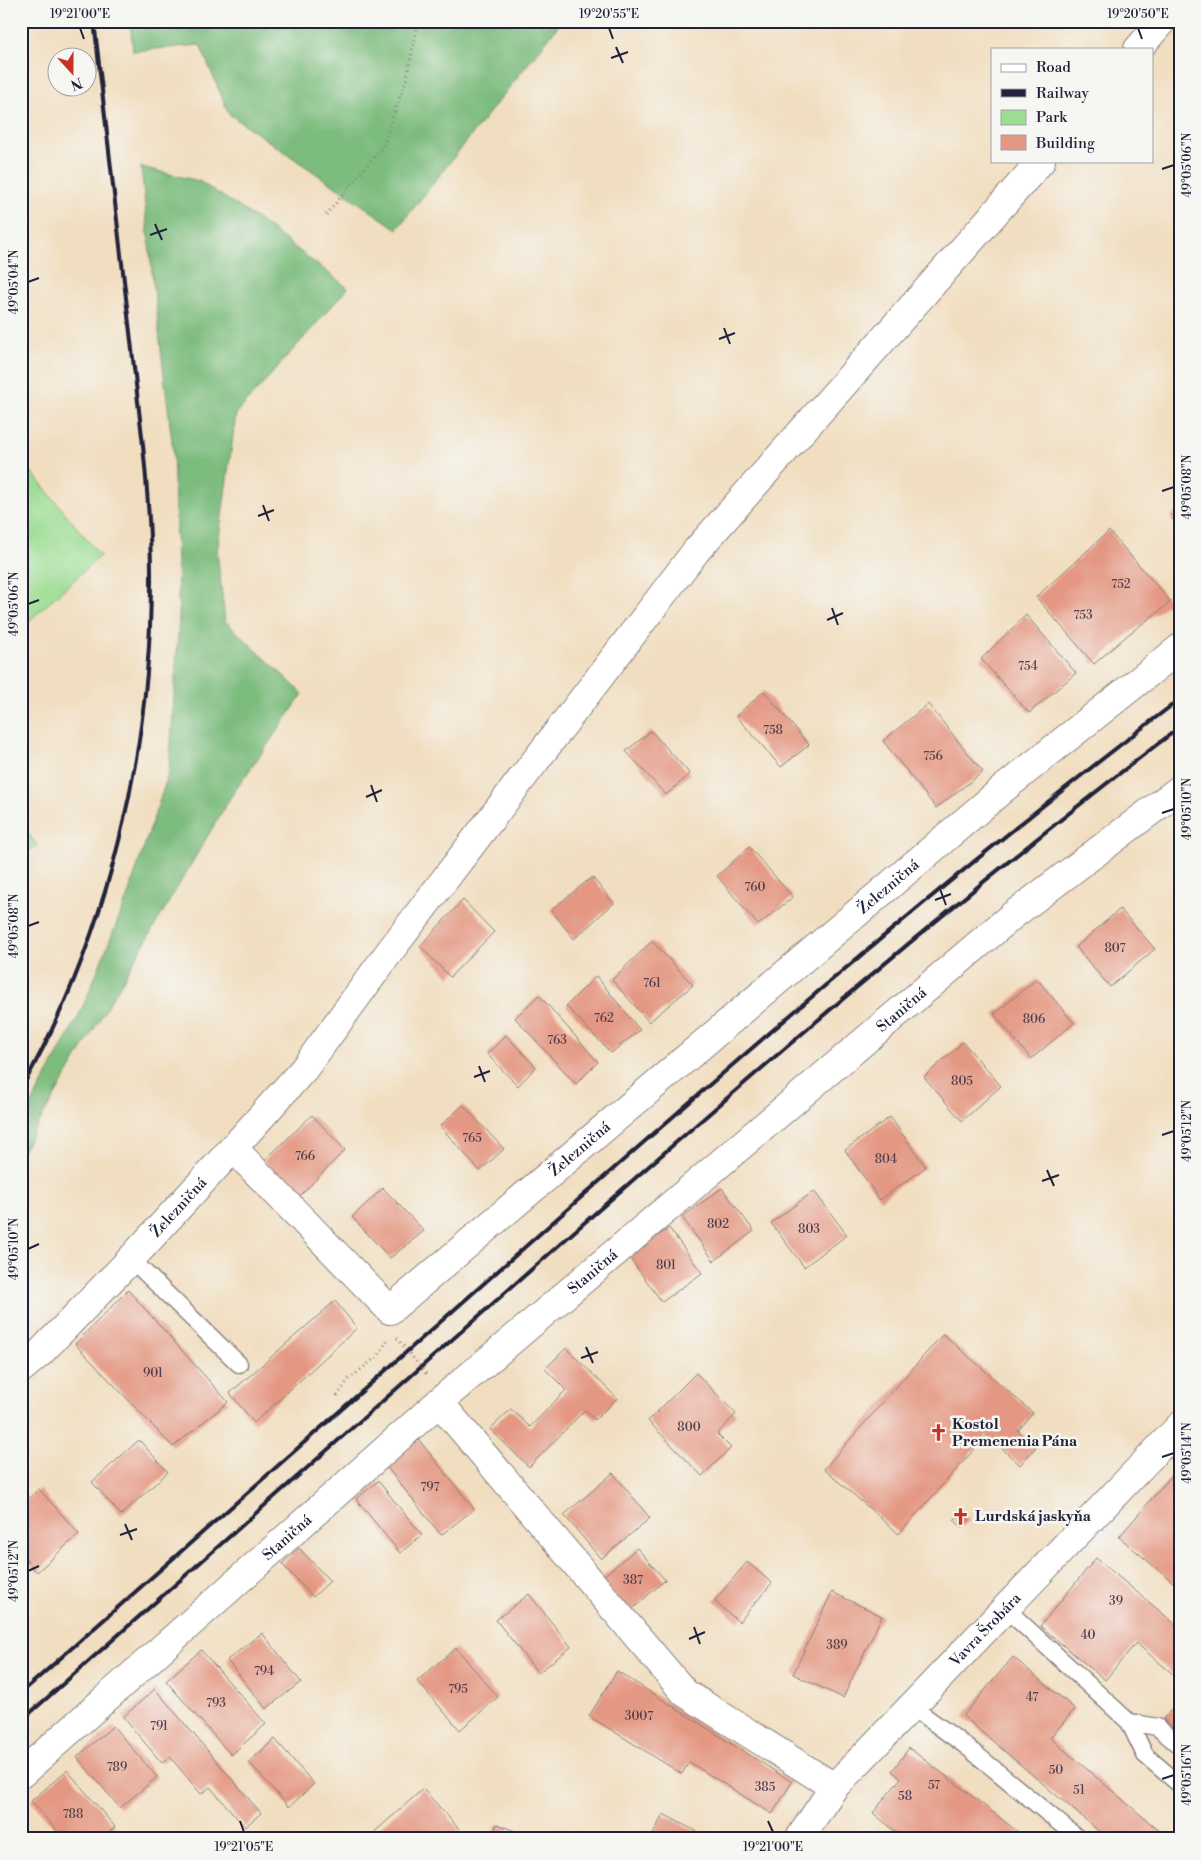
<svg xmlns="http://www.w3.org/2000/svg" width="1201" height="1860" font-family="'Libre Bodoni',serif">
<rect width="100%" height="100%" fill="#f6f6f2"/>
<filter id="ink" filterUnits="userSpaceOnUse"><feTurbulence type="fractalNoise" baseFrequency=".02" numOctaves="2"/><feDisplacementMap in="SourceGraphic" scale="10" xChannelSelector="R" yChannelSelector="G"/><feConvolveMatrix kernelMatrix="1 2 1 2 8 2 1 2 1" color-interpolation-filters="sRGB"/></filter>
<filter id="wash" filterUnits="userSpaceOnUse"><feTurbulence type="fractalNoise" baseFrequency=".0096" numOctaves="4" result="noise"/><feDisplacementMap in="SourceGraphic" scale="20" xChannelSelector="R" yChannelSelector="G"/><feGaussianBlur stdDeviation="1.12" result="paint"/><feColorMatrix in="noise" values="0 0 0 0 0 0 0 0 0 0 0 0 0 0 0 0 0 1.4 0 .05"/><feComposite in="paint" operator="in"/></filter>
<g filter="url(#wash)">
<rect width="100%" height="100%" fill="#f1dec0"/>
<path fill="#9bdd93" stroke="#5e8067" d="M21,459L100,556L21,628Z
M21,825L37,845L21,858Z"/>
<path fill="#7cbc7d" stroke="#4f6f5c" d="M130,21H562L397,229L229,114L200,45L133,51Z
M141,167L199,181L256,218L348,288L236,414L217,552L225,621L303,694L230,798L21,1153V1124L82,1009L127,898L169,772L179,621L173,450L152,273Z"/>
<g id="blocks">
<path fill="#e49782" d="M1180,508V527L1170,517Z
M1109,531L1171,602L1130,633L1094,664L1036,597Z
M1026,615L1076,673L1029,713L981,659Z
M764,691L809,745L781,767L736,716Z
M928,704L983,772L936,808L883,741Z
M651,731L690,774L666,795L626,751Z
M749,847L793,897L758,925L717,876Z
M592,877L614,903L574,939L551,910Z
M463,900L494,932L450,977L420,946Z
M1120,909L1155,949L1110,987L1076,947Z
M652,941L693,985L649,1022L612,980Z
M596,976L640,1030L611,1053L566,1006Z
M1037,979L1074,1023L1031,1059L994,1014Z
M539,995L598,1062L576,1084L515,1018Z
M506,1035L536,1067L518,1086L487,1054Z
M963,1042L1001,1086L962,1121L924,1077Z
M463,1105L504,1149L480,1171L440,1126Z
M312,1115L345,1150L299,1197L264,1161Z
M890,1117L926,1167L880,1200L845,1150Z
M383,1188L424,1231L390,1258L352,1217Z
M722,1188L754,1231L714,1261L682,1217Z
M814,1191L847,1235L804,1267L771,1223Z
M669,1228L702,1273L662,1302L629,1257Z
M128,1290L228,1402L173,1447L75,1344Z
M335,1301L357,1328L254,1423L230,1393Z
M943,1334L1033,1413L1018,1431L1036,1447L1020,1465L987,1435L899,1534L824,1469Z
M566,1348L617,1398L595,1420L585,1410L529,1467L490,1429L511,1409L530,1427L566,1390L545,1369Z
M696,1373L736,1414L717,1434L731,1448L702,1476L648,1421Z
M139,1440L168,1472L121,1515L92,1482Z
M419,1440L474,1509L441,1535L386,1466Z
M1178,1468L1180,1470V1588L1119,1537Z
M613,1473L650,1518L601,1559L564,1515Z
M378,1481L422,1535L400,1553L356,1499Z
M39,1489L79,1534L37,1572L21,1554V1506Z
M961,1512L970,1520L962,1527L954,1520Z
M299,1548L330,1581L313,1597L282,1564Z
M637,1548L665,1580L629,1612L600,1579Z
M1096,1558L1180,1628V1680L1136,1643L1105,1680L1040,1626Z
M747,1562L772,1583L739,1622L714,1601Z
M832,1592L882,1616L843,1698L793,1674Z
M529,1594L571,1647L538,1673L496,1620Z
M262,1633L301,1682L266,1709L227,1660Z
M456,1648L498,1697L460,1730L417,1681Z
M201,1650L266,1724L231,1755L166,1681Z
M1013,1657L1075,1709L1050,1738L1169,1839H1108L963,1716Z
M617,1671L792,1782L772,1814L689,1762L682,1774L589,1716Z
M155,1689L261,1813L245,1827L210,1787L201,1794L170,1757L162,1763L123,1717Z
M1180,1700V1733L1163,1719Z
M113,1726L157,1777L120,1808L77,1757Z
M275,1739L314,1784L289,1807L249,1762Z
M909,1748L967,1792L1027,1839H905L873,1813L901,1778L892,1771Z
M67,1770L115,1827L101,1839H64L31,1801Z
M423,1789L460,1830L450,1839H373L370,1836Z
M663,1814L711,1839H651Z
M497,1824L536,1839H491Z"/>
</g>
</g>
<g filter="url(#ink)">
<use href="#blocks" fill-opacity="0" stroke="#8a807e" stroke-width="1"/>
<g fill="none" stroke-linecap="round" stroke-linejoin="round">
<defs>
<path id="service" d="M131,1259L239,1364
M1165,1442L1180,1454
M1006,1609L1129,1722L1145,1755L1180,1785
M912,1707L966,1746L1079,1839
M1129,1722L1157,1727L1180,1746"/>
<g id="minor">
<path d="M1138,49L1162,21"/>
<path d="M233,1148L304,1069L390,951L696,551L1041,161"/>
<path id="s1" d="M21,1369L39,1354L131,1259L233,1148L390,1310L1003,789L1180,648"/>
<path d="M439,1402L685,1693L834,1787"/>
<path id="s2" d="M21,1774L439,1402L1013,915L1180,789"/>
</g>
<g id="tertiary">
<path id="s3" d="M799,1839L834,1787L868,1752L1180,1426"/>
</g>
</defs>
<use href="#service" stroke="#8a807e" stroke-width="19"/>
<use href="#minor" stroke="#8a807e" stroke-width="30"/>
<use href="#tertiary" stroke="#8a807e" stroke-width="30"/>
<path stroke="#8a807e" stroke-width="3" stroke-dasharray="1 4" stroke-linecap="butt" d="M326,215L383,146L407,77L418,21
M397,1338L426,1374
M337,1396L349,1379L379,1355L388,1339"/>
<use href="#service" stroke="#fff" stroke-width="16"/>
<use href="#minor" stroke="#fff" stroke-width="28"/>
<use href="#tertiary" stroke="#fff" stroke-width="28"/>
<path stroke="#22223b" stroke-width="4" d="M21,1089C109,934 152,750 151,573C151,530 147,487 143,445L94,21
M21,1693C174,1557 328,1422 481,1286C708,1084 938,883 1180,699
M21,1721C203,1560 385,1399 567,1238C767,1062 968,888 1180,727"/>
</g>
</g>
<path fill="none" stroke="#22223b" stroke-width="2" d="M80,28L84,39M609,28L613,39M1138,28L1142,39M616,47L623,63M611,58L628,52M1162,169L1174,165M155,224L162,240M150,235L167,229M28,282L39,278M724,328L730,344M719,339L735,333M1162,491L1174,487M263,505L269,521M258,516L274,510M28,604L39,600M832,608L838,625M827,620L843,613M371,785L377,802M366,797L382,790M1162,813L1174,809M940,889L946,905M935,900L951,894M28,926L39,922M479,1066L485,1082M474,1077L490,1071M1162,1135L1174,1131M1047,1170L1054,1186M1042,1181L1059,1175M28,1249L39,1244M586,1347L593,1363M581,1358L598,1352M1162,1457L1174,1453M125,1524L132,1540M120,1535L137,1529M28,1571L39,1566M694,1627L700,1644M689,1639L705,1632M1162,1779L1174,1775M240,1821L244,1832M768,1821L773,1832"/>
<defs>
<symbol id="church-bare" viewBox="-9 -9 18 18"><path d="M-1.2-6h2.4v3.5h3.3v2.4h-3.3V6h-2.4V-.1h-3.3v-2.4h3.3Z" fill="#c8321e" stroke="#f6f6f2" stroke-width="2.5" paint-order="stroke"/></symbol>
</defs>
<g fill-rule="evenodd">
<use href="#church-bare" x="926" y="1420" width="25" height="25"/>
<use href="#church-bare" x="948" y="1504" width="25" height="25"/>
</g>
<g text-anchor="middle" stroke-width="5" stroke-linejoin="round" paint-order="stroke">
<g font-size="12" fill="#523f4d">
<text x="1121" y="588">752</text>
<text x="1083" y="619">753</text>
<text x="1028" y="670">754</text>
<text x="773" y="734">758</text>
<text x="933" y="760">756</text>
<text x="755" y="891">760</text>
<text x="1115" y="952">807</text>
<text x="652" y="987">761</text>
<text x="604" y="1022">762</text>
<text x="1034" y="1023">806</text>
<text x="557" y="1044">763</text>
<text x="962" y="1085">805</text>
<text x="472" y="1142">765</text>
<text x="305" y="1160">766</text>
<text x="886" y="1163">804</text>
<text x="718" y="1228">802</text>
<text x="809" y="1233">803</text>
<text x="666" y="1269">801</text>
<text x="153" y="1377">901</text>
<text x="689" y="1431">800</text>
<text x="430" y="1491">797</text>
<text x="633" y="1584">387</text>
<text x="1116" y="1605">39</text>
<text x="1088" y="1639">40</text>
<text x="837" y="1649">389</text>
<text x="264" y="1675">794</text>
<text x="458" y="1693">795</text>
<text x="1032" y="1701">47</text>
<text x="216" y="1707">793</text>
<text x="639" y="1720">3007</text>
<text x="159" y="1730">791</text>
<text x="117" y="1771">789</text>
<text x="1056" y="1774">50</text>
<text x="934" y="1789">57</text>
<text x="765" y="1791">385</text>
<text x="1079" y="1794">51</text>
<text x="905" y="1800">58</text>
<text x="73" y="1818">788</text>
</g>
<g font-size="15" fill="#22223b" stroke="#f6f6f2">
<text dy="5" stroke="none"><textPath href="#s1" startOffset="1186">Železničná</textPath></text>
<text dy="5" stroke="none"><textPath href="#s2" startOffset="1166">Staničná</textPath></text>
<text dy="5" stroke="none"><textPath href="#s1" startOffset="781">Železničná</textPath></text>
<text dy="5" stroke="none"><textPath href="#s1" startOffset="226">Železničná</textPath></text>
<text dy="5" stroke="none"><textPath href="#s2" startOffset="761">Staničná</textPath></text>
<text dy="5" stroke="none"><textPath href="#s2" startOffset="356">Staničná</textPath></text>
<text dy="5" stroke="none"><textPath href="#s3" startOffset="281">Vavra Šrobára</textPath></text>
</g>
<g font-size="15" font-weight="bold" fill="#22223b" stroke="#f6f6f2" text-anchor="start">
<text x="952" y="1429">Kostol<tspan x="952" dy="17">Premenenia Pána</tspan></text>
<text x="975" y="1521">Lurdská jaskyňa</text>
</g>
</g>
<rect width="1201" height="1860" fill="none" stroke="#f6f6f2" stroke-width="55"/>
<rect x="991" y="48" width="162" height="115" fill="#f6f6f2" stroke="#a1a1a9"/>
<rect x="1001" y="64" width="25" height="8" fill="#ffffff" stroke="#a1a1a9"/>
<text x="1036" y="72" font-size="15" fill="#22223b">Road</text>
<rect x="1001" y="89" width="25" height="8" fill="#22223b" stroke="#a1a1a9"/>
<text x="1036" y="98" font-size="15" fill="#22223b">Railway</text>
<rect x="1001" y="110" width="25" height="15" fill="#9bdd93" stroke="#a1a1a9"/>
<text x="1036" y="122" font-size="15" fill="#22223b">Park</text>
<rect x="1001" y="135" width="25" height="15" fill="#e49782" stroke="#a1a1a9"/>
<text x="1036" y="148" font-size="15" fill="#22223b">Building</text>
<g transform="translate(72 72) rotate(159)"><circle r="24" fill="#f6f6f2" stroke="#a1a1a9"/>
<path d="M0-4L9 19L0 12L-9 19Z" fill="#c8321e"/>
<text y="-8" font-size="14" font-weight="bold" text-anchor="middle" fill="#22223b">N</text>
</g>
<rect x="28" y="28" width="1146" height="1804" fill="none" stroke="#22223b" stroke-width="2"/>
<g font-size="12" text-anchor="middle" fill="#22223b">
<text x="80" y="18">19°21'00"E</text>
<text x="609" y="18">19°20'55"E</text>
<text x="1138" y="18">19°20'50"E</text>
<text transform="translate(1187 165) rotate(-90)" y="4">49°05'06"N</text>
<text transform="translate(14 282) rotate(-90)" y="4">49°05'04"N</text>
<text transform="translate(1187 487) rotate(-90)" y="4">49°05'08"N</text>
<text transform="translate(14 604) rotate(-90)" y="4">49°05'06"N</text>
<text transform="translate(1187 809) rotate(-90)" y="4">49°05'10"N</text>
<text transform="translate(14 926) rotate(-90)" y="4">49°05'08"N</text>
<text transform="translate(1187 1131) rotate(-90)" y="4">49°05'12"N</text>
<text transform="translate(14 1249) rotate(-90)" y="4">49°05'10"N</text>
<text transform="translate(1187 1453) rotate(-90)" y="4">49°05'14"N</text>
<text transform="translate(14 1571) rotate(-90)" y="4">49°05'12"N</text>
<text transform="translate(1187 1775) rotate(-90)" y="4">49°05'16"N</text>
<text x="244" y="1851">19°21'05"E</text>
<text x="773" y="1851">19°21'00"E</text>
</g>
</svg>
